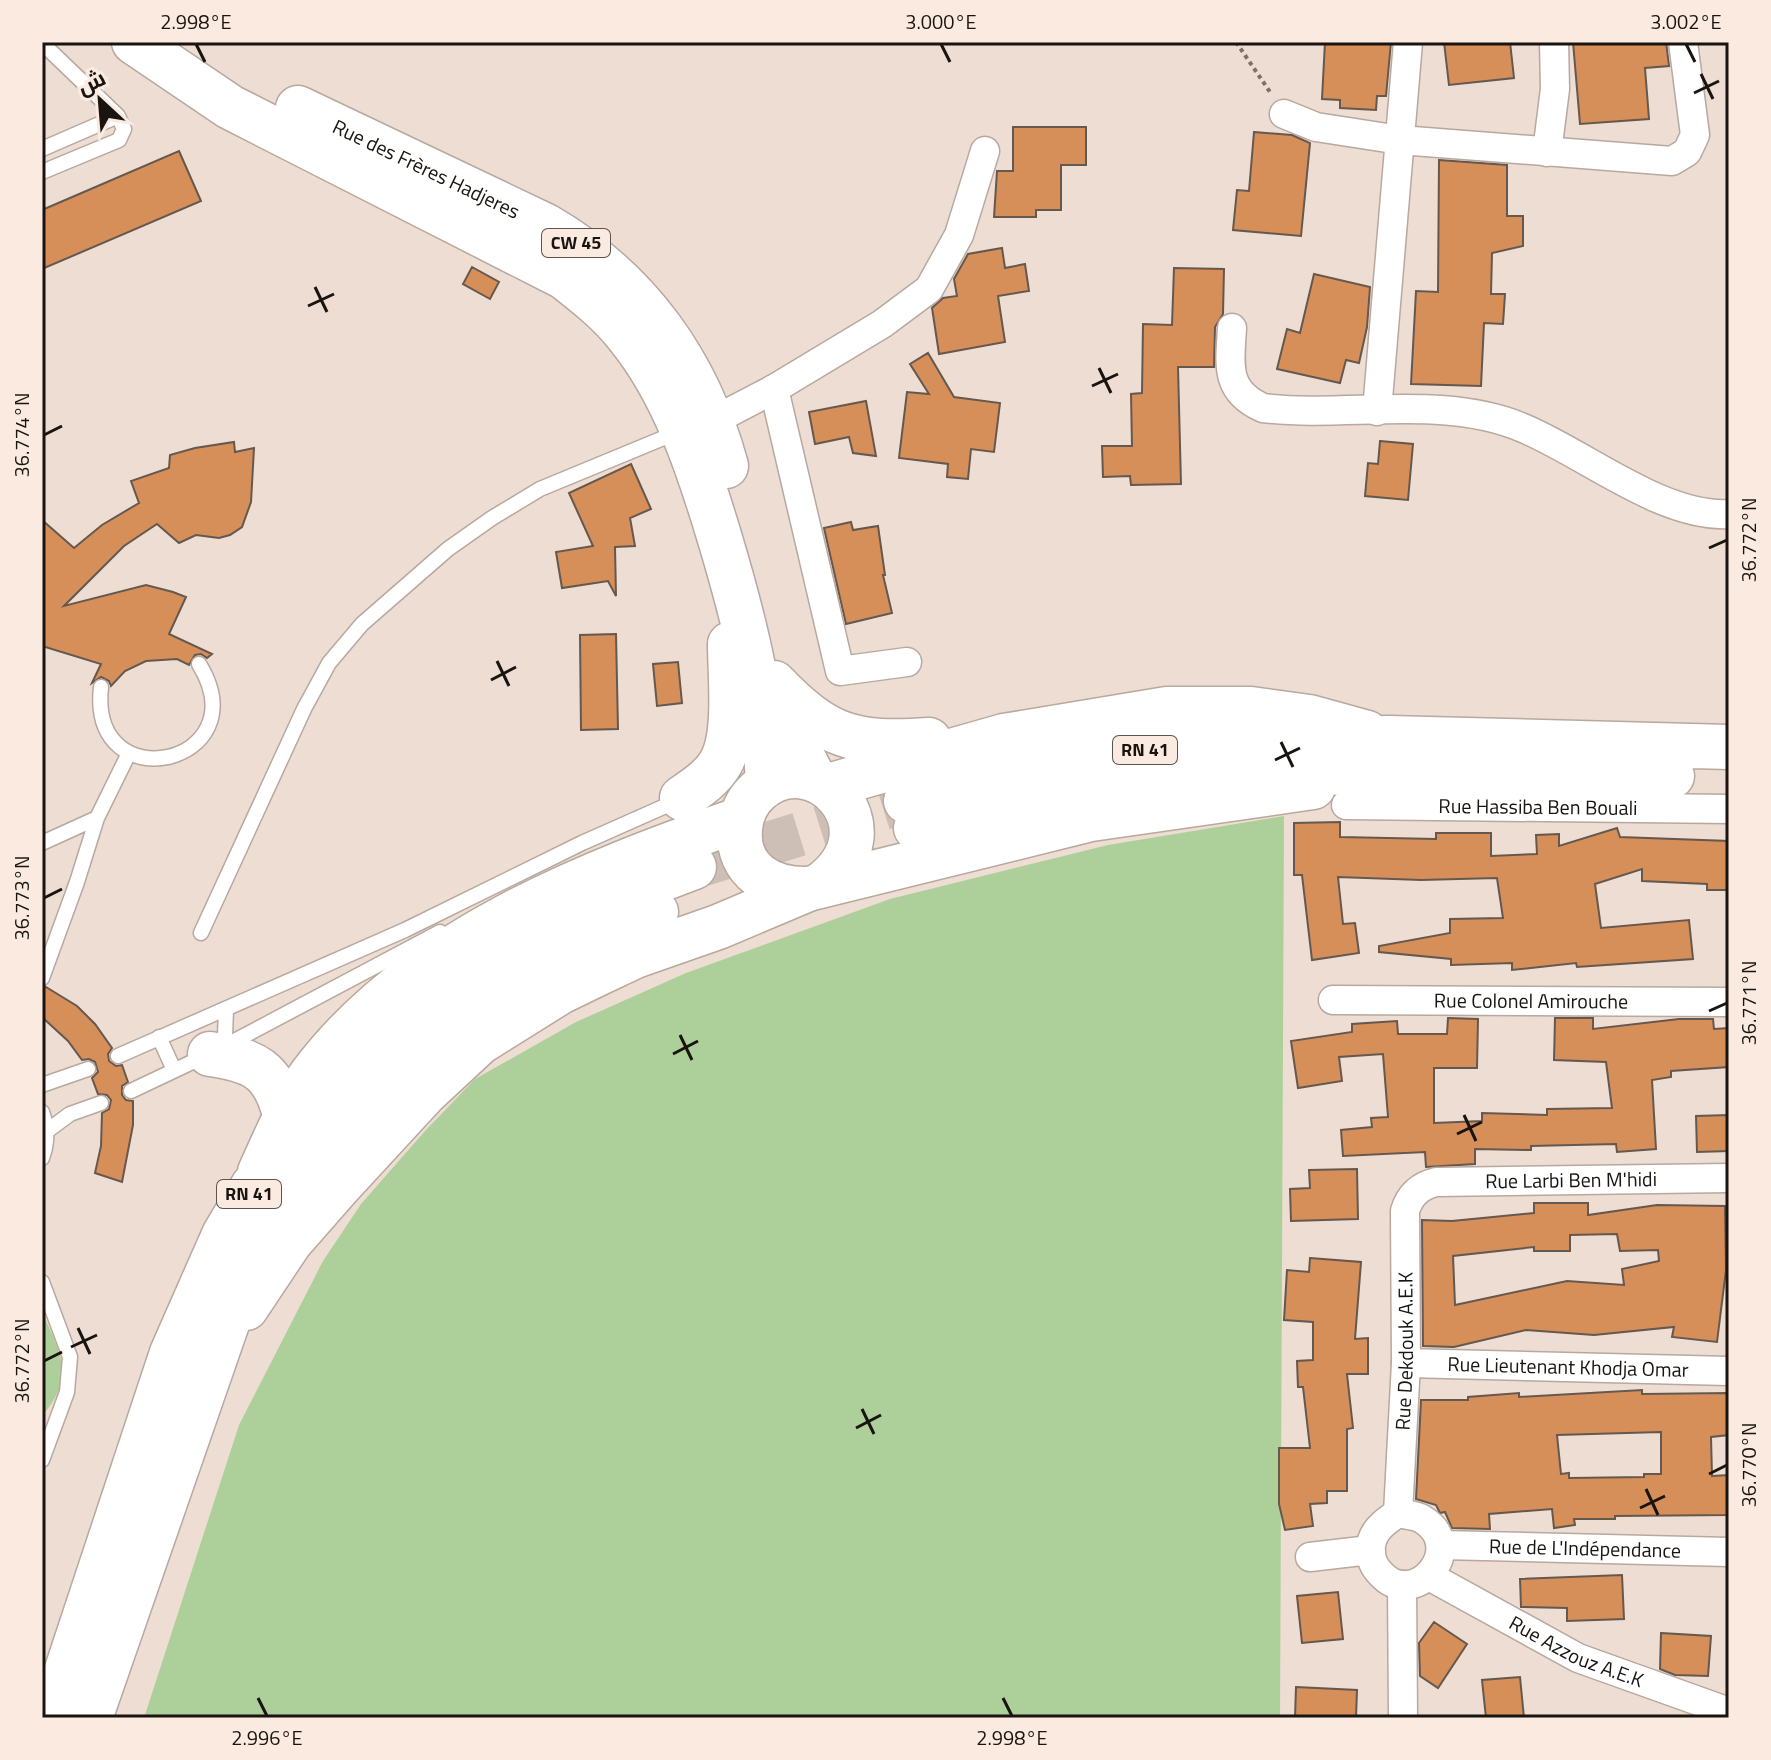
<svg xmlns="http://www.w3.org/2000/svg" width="1771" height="1760" font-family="'Titillium Web',Cairo,sans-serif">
<rect width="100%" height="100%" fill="#edddd2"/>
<path fill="#add09b" d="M1284,816L1280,1718H144L239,1425L323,1261L361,1204L425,1131L475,1079L576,1022L686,973L890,899L1108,845Z
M42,1312C61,1355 76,1376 42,1416Z"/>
<path fill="#d78f59" stroke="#65584e" stroke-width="2" fill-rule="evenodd" d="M1325,42H1391L1386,96H1377L1376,110L1340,108V100L1322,99Z
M1444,42H1510L1514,78L1449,85Z
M1573,42H1666L1669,66L1645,68L1649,119L1580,124Z
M1013,127H1086V165H1061V210H1036V217H994L997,171H1013Z
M1254,132L1292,135L1310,143L1301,236L1233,230L1237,190L1249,191Z
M179,151L201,201L42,269V210Z
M1439,160L1507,165V216H1523V246L1492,253L1491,294H1505L1503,324L1484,323L1481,386L1411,384L1416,291L1438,292Z
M1002,248L1005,268L1025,264L1029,291L998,296L1005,342L939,354L932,308L943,298L957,296L954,279L968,254Z
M472,267L499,282L490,299L463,284Z
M1174,268L1224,269L1223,314L1215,327L1214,367H1178L1181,484L1131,485L1130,476L1103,477L1102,446H1132L1131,394L1142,393L1143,324L1172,325Z
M1314,274L1370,287L1367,327L1359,363L1346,360L1340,383L1277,369L1287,329L1300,333Z
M928,353L954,397L1000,403L994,452L971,449L968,479L947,477L948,464L899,458L907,392L929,394L910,364Z
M866,401L876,456L853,453L849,437L815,444L809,412Z
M1380,441L1413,444L1408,500L1365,496L1368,463L1378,464Z
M234,442L235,452L254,448L251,502L242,527L230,535L219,538L196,535L179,543L157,524L124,546L64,606L146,585L173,592L186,597L169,634L212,654L207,658L201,654L195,655L189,665L177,659L146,661L125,671L111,686L109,681L101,677L92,683L101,664L42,646V520L74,548L102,525L139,503L131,481L169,468L170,455L195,448Z
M631,464L651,509L630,518L635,546L615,547L616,596L608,581L562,588L556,552L593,546L569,493Z
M851,522L853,530L878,526L885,575H883L892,613L846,624L824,528Z
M616,634L618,729L581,730L580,635Z
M678,662L682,703L657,706L653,664Z
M1340,822V837L1436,839V833H1491V856L1537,854L1536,835L1559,834V846L1617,828L1620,837L1729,841V890H1707V884L1642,881V869L1595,884L1601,928L1689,920L1693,959L1577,967L1576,963L1512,970V963L1451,965V959L1379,952V946L1450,933V919L1503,918L1497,878L1421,880L1338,877L1343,924L1355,923L1359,953L1312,960L1302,875H1294V823Z
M46,987L77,1006L95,1024L112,1048L108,1054L109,1061L116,1066L122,1065L128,1082L122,1086V1095L126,1100L133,1101V1125L122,1182L95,1173L101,1146L102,1113L109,1109L111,1100L107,1095L98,1094L92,1078L98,1072L95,1062L89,1059L82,1060L68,1041L42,1017V988Z
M1448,1018L1478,1019L1477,1068H1434V1123L1482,1121V1113L1547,1115V1109L1612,1108L1606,1062L1554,1060L1555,1018H1593V1029L1679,1019H1713L1714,1029L1729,1028V1067L1671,1071V1077L1652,1080L1656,1149L1617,1152L1616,1144L1531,1146V1150L1475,1149V1164L1426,1167L1425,1152L1343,1156L1341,1130L1372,1127L1371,1118L1388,1117L1383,1054L1339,1057L1342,1081L1298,1088L1291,1041L1352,1032V1024L1397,1021L1398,1034H1447Z
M1729,1115V1151L1697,1152L1696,1116Z
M1357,1169L1358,1219L1291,1221L1290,1189L1310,1188L1309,1170Z
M1534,1203H1588V1215L1657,1205L1725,1206L1726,1270L1717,1342L1672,1337L1674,1327L1594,1335L1526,1330L1454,1347L1423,1346L1422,1220L1452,1221L1534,1213ZM1617,1234L1620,1251L1658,1250L1659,1261L1622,1269L1624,1285L1567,1281L1455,1305L1453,1256L1534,1247V1251H1570V1235Z
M1310,1258L1361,1262L1355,1339L1368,1338V1374H1347L1353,1428L1347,1429V1491H1327V1503L1310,1504L1313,1526L1285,1530L1279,1504V1448H1310L1303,1387H1298L1297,1361L1313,1360V1322L1284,1320L1287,1270L1309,1272Z
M1642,1390V1394L1729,1393V1435L1711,1437L1712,1476L1729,1475V1515L1615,1516V1519H1574L1575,1525L1554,1528L1552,1509L1489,1514L1490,1529L1452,1528L1445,1512L1440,1513L1436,1505L1416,1499L1421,1400H1468V1397L1519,1393V1397ZM1661,1432V1474H1644V1477L1569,1478V1473L1561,1474L1557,1435Z
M1622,1575L1624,1619L1567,1621V1608L1521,1607L1520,1579Z
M1338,1592L1343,1639L1302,1643L1297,1596Z
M1434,1622L1467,1644L1438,1688L1420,1676L1419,1643Z
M1661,1633L1711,1636L1708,1676L1675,1675L1660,1669Z
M1520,1677L1524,1718H1486L1482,1680Z
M1296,1687L1357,1690L1356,1718H1295Z"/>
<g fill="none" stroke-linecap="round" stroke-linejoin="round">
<path stroke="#cdbfb5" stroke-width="44" stroke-dasharray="44 22" stroke-linecap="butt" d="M694,867L906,801"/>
<defs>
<path id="service" d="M42,43L118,116L124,129L119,140L42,172
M42,149L118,116
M101,687C88,803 261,765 199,664
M42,843L97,818
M201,933L304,709L329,663L362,624L448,549L492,518L540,489L678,432
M42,978L77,882L97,818L129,753
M226,1009L225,1036L229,1052
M159,1037L174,1070
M225,1046L440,932
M118,1056L405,930L582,843L679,800
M42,1085L88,1069
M131,1091L207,1055
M42,1112C48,1128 48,1142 42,1158
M47,1131L70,1114L101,1103
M42,1282L70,1357L67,1392L42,1460"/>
<g id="minor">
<path d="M1284,114L1316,127L1400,140L1672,161L1687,152L1695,135L1683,42"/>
<path d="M1547,152L1555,89L1554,42"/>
<path d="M1232,328C1230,364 1224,391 1263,408C1347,418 1444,394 1523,428C1584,453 1662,518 1729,514"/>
<path d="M774,389L840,671L907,662"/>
<path d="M1377,411L1408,42"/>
<path d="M711,422L774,389L882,324L929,289L959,235L985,151"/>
<path id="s1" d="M1346,805L1729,809"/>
<path id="s2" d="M1333,1000L1729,1002"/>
<path id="s3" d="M1406,1363L1729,1371"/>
<path id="s4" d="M1398,1513L1406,1363L1405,1211C1410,1194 1420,1186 1436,1182L1729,1178"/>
<path d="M1398,1513C1406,1515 1416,1515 1422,1519C1469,1547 1415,1611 1381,1574C1375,1568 1371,1561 1371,1552C1369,1533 1384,1522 1398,1513Z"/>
<path id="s5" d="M1441,1545L1729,1552"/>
<path d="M1310,1557L1370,1550"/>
<path id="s6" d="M1429,1576L1578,1658L1729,1712"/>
<path d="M1402,1585L1403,1718"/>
</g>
<g id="primary">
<path d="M134,42L230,107L564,277C587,295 609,312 627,335C674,392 699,469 720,539C744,619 764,699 768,783"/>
<path id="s7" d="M298,108L546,226C639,280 698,363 726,466"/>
<path d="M774,683C827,738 854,745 929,740"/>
<path d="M775,693L789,730L814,779"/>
<path d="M828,786L1004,736L1167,709H1251L1309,717L1367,733"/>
<path d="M682,798C696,788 711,779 720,764C737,737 730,676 730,644"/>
<path d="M822,884C897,827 813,741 758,791C747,801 741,814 740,829C736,871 771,890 808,889L1091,819L1313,787"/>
<path d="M210,1054C254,1060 274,1070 285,1115"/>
<path d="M260,1172C275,1139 289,1105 311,1075C412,940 587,873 741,819"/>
<path d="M246,1308L290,1242L340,1185L424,1094L480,1042L560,992L597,974L635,956L718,927L808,889"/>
</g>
<path id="trunk" d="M906,801L1015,770L1176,746L1255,741L1389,738L1729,747
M916,828L1019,802L1160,780L1269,772L1672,776
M51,1718L172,1353L224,1235L253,1186L359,1065L441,996L489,963L559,922L613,898L694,867
M90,1718L240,1286C307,1136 440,1020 584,946C608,934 631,921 656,912"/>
</defs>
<use href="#service" stroke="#b8a89e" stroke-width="17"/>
<use href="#minor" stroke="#b8a89e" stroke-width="31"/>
<use href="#primary" stroke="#b8a89e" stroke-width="47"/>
<use href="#trunk" stroke="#b8a89e" stroke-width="47"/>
<path stroke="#7b7169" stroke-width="4" stroke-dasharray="4 4" stroke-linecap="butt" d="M1236,42L1270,92"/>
<use href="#service" stroke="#fff" stroke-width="14"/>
<use href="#minor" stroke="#fff" stroke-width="28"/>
<use href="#primary" stroke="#fff" stroke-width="44"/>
<use href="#trunk" stroke="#fff" stroke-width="44"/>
</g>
<path fill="none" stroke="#191410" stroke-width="3" d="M196,44L205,62M941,44L950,62M1686,44L1695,62M1701,74L1713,99M1694,93L1719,81M315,287L327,312M308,306L334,294M1099,368L1111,393M1092,386L1118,374M44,435L62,426M1709,548L1727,540M497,661L509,686M491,680L516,667M1281,742L1293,767M1275,760L1300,748M44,898L62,889M1709,1011L1727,1003M680,1035L692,1060M673,1054L698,1041M1464,1115L1476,1141M1457,1134L1482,1122M78,1328L90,1354M71,1347L97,1335M44,1361L62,1352M862,1409L874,1434M856,1428L881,1415M1709,1474L1727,1465M1646,1489L1658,1515M1640,1508L1665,1496M258,1698L267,1716M1003,1698L1012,1716"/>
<g text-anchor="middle" stroke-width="6" stroke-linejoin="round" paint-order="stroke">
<g fill="#fbeadf" stroke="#5d544e" stroke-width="2">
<rect x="542" y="229" width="68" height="28" rx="6"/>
<rect x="1113" y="736" width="64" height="28" rx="6"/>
<rect x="217" y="1180" width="64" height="28" rx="6"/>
</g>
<g font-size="18" font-weight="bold" fill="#191410">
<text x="576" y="249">CW 45</text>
<text x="1145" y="756">RN 41</text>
<text x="249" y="1200">RN 41</text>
</g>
<g font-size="20" fill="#191410" stroke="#fbeadf">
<text dy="7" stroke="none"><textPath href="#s7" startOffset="142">Rue des Frères Hadjeres</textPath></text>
<text dy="7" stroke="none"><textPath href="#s1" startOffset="192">Rue Hassiba Ben Bouali</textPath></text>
<text dy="7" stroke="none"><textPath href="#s2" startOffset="198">Rue Colonel Amirouche</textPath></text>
<text dy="7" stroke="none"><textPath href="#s4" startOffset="482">Rue Larbi Ben M'hidi</textPath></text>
<text dy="7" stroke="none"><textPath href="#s4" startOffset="162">Rue Dekdouk A.E.K</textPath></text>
<text dy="7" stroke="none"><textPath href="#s3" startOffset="162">Rue Lieutenant Khodja Omar</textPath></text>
<text dy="7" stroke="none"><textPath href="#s5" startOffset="144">Rue de L'Indépendance</textPath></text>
<text dy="7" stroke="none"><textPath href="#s6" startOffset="166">Rue Azzouz A.E.K</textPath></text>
</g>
</g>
<rect width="1771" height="1760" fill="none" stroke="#fbeadf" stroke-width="88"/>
<g transform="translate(100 100) rotate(334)" stroke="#fbeadf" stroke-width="6" paint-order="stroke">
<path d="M0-6L14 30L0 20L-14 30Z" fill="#191410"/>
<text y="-12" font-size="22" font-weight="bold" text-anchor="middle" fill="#191410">ش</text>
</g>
<rect x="44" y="44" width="1683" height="1672" fill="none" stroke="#191410" stroke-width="3"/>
<g font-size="20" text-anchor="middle" fill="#191410">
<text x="196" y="29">2.998°E</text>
<text x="941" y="29">3.000°E</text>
<text x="1686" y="29">3.002°E</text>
<text transform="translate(22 435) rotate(-90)" y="7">36.774°N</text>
<text transform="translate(1749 540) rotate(-90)" y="7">36.772°N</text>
<text transform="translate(22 898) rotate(-90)" y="7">36.773°N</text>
<text transform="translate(1749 1003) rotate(-90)" y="7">36.771°N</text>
<text transform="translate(22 1361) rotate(-90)" y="7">36.772°N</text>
<text transform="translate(1749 1465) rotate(-90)" y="7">36.770°N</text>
<text x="267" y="1745">2.996°E</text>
<text x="1012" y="1745">2.998°E</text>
</g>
</svg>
